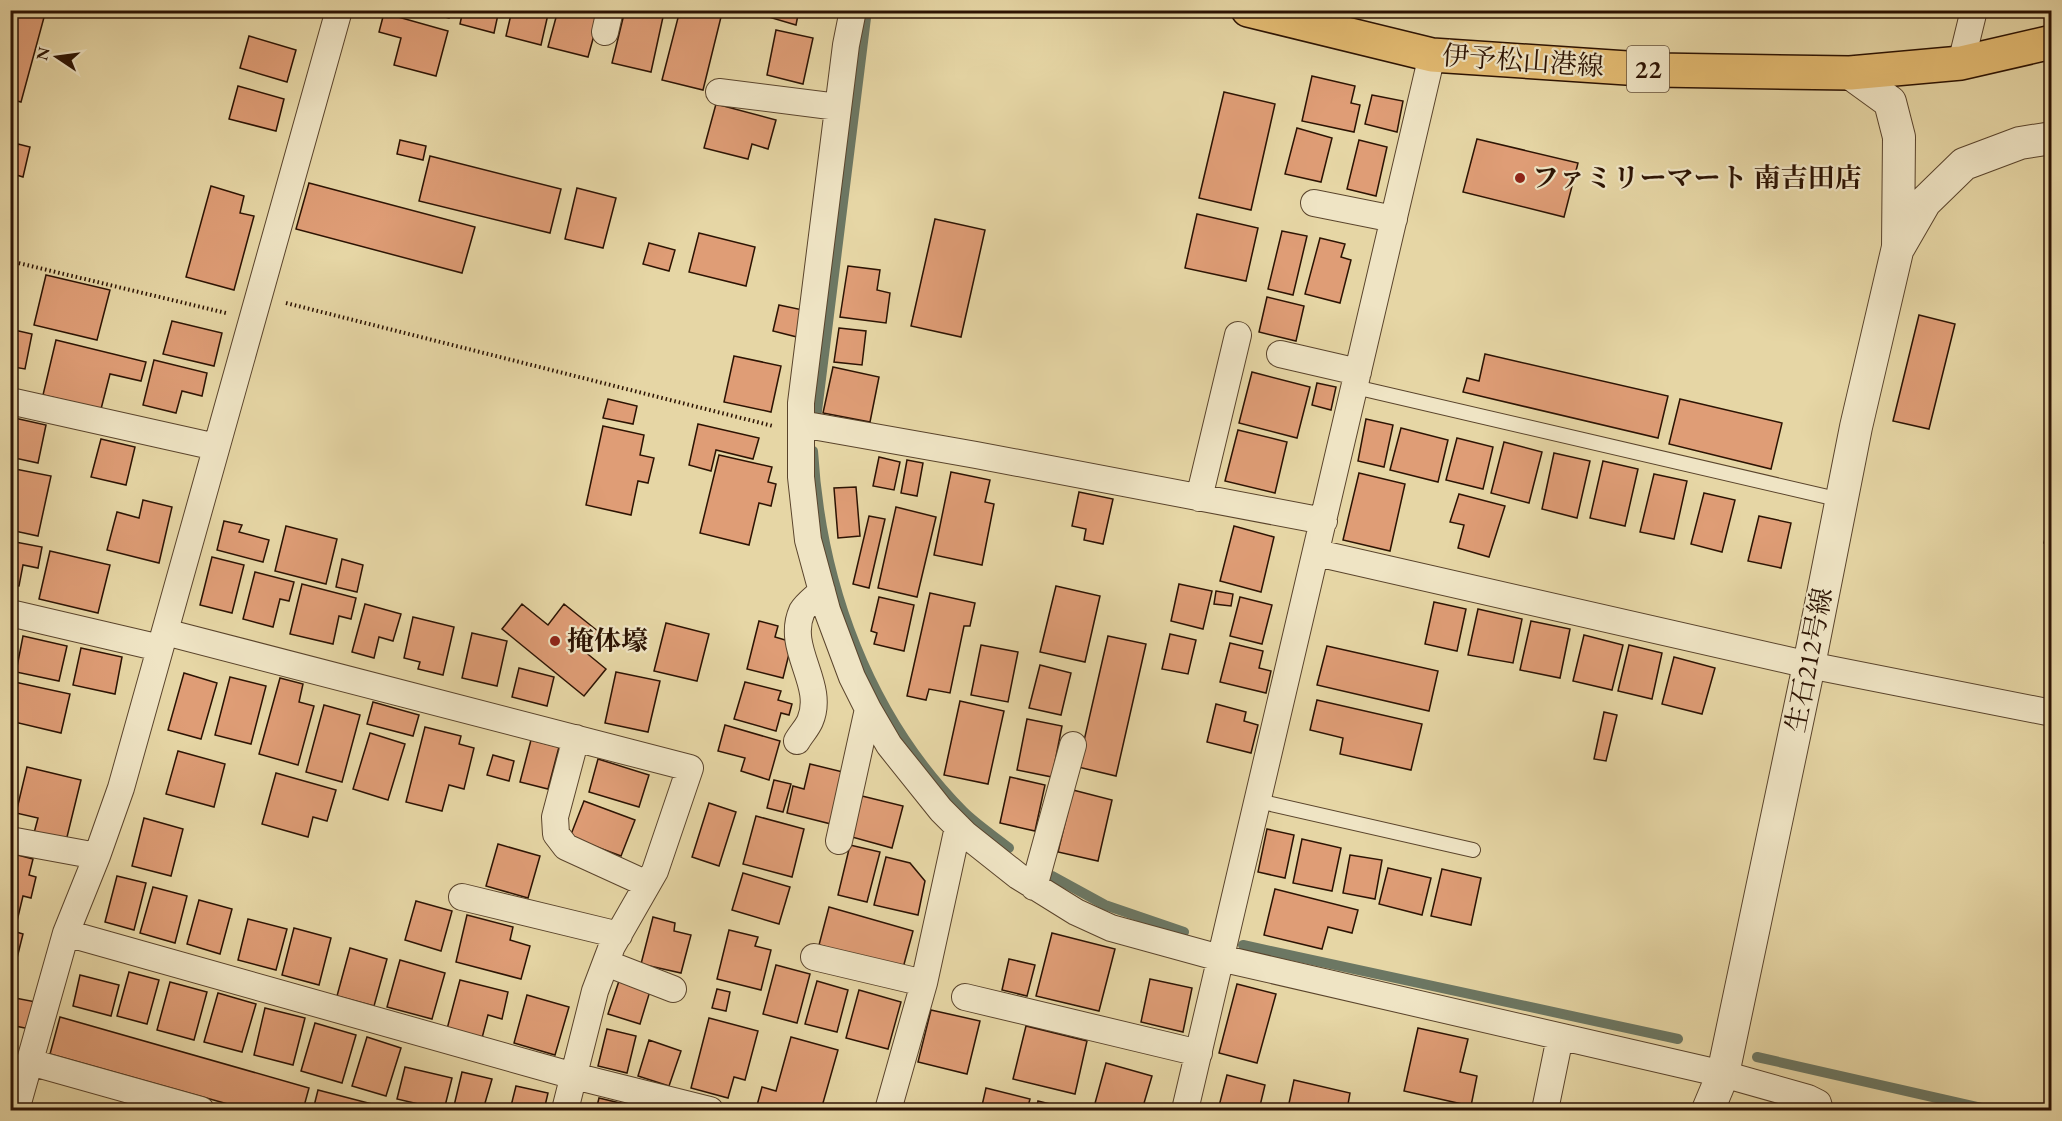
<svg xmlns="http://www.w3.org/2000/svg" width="2062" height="1121" font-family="'EB Garamond','Noto Serif JP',serif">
<rect width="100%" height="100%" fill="#e6d6a5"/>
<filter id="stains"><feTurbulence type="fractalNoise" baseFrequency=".00333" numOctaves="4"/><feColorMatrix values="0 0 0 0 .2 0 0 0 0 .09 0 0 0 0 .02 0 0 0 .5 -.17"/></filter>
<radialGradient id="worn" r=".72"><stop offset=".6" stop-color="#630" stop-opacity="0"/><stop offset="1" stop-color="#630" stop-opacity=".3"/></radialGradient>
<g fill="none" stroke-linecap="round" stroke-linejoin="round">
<path stroke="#6c7763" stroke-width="10" d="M815,427L867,10
M813,451C821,584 868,715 963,811C976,824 994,836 1009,848
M1052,876L1105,905L1184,932
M1243,945L1678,1039
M1757,1057L1990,1110"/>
</g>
<path fill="#df9d76" stroke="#2c1303" stroke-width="1.5" d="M10,10H46L21,102L10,99Z
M279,10H306L304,17Z
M420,10H451L449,18Z
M463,10H499L494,33L460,24Z
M512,10H549L541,45L506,36Z
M558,10H601L588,57L548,47Z
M625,10H634L663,17L651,72L612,63Z
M680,10H696L721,17L703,90L662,80Z
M745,10H799L796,25Z
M384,13L448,31L436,76L394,65L401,38L379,32Z
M776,30L813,38L803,84L767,75Z
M249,36L296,50L287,82L240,68Z
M1312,76L1355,86L1351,103L1360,105L1354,132L1302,121Z
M238,86L284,99L276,131L229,119Z
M1224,92L1275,104L1251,210L1199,198Z
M1372,95L1403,101L1397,132L1365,124Z
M716,104L776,120L768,149L752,144L748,159L704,148Z
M10,115L16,117L10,137Z
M1297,128L1332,138L1321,182L1285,174Z
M1477,139L1578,163L1564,217L1463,192Z
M400,140L426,146L423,160L397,154Z
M1359,140L1387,147L1376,196L1347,189Z
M18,144L30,147L23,177L10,173Z
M430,156L561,189L550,233L419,201Z
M309,183L475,227L462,273L296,229Z
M211,186L244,196L240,213L254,216L234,290L186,277Z
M577,188L616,198L603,248L565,239Z
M1197,214L1258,228L1246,281L1185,268Z
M935,219L985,230L961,337L911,326Z
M1282,231L1307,236L1293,295L1268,289Z
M699,233L755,247L746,286L689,272Z
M1320,238L1345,244L1341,257L1351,260L1340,303L1305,294Z
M649,243L675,250L669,271L643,264Z
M848,266L880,270L877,290L890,293L886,323L840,317Z
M46,275L110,290L97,340L34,325Z
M1267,297L1304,306L1296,341L1259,332Z
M779,305L803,310L797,337L773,331Z
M1919,315L1955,324L1929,429L1893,421Z
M172,321L222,333L214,366L163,354Z
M839,328L866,331L862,365L834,362Z
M10,329L32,334L25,369L14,367L11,381Z
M56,340L146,362L141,381L110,374L101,409L43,395Z
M1485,354L1668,396L1658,438L1463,392L1467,378L1479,381Z
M734,356L781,366L771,412L724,402Z
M154,360L207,373L202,396L182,391L176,413L143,405Z
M833,367L879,377L870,422L823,413Z
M1252,372L1310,387L1297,438L1239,423Z
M1317,383L1336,387L1331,410L1312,405Z
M608,399L637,406L633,424L603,418Z
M1680,399L1782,423L1771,469L1669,444Z
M10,417L46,425L38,463L10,457Z
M1366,419L1393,425L1384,467L1358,461Z
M698,424L759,438L753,459L716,450L711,471L689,465Z
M603,426L644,435L640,455L654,458L648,483L638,481L631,515L586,505Z
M1401,428L1448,440L1438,482L1390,470Z
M1238,430L1287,442L1275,493L1225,481Z
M1457,438L1493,447L1483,489L1446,480Z
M101,439L135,447L126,485L91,477Z
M1504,442L1542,452L1529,503L1491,493Z
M1554,453L1590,461L1577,518L1542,509Z
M719,455L772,467L768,482L776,484L771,506L759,503L749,545L700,533Z
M879,457L900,462L894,490L873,486Z
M907,460L923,463L917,496L901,493Z
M1603,461L1638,469L1625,526L1590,518Z
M10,468L51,476L38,536L10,530Z
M951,472L990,480L985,502L994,504L982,565L934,555Z
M1359,473L1405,484L1390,551L1343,540Z
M1654,474L1687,481L1674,539L1640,532Z
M856,487L860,536L838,538L834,488Z
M1079,492L1113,499L1103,544L1084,540L1086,529L1072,526Z
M1704,493L1735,500L1722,552L1691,544Z
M1459,494L1505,506L1489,557L1458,548L1464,525L1450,522Z
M143,500L172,507L159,563L107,550L117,512L139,518Z
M896,507L936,517L917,597L878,588Z
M2052,510V545L2044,543Z
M869,516L885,519L869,588L853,584Z
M1759,516L1791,523L1781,568L1748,561Z
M224,521L242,525L239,532L269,540L263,562L217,550Z
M286,526L337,539L326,584L275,571Z
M1234,526L1274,537L1261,592L1220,581Z
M10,541L42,547L38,568L23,565L19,586L10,585Z
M50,551L110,565L98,613L39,599Z
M212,557L244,565L232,613L200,605Z
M342,559L363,565L357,592L336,587Z
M255,572L294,582L289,601L280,599L273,627L243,619Z
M302,584L356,598L351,619L339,616L333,644L290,634Z
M1179,584L1212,591L1203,629L1171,621Z
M1056,586L1100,596L1085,662L1040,652Z
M1216,591L1233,594L1231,606L1214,604Z
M930,593L975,603L970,626H964L950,693L929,689L926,700L907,696Z
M879,597L914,605L904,651L874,644L877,633L871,631Z
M1240,597L1272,605L1262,644L1230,636Z
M1434,602L1466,609L1457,651L1425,644Z
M365,604L401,614L393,641L379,637L374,658L352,652Z
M522,604L548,625L564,604L599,632L584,651L606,669L584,696L502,629Z
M1478,609L1522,619L1513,663L1468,655Z
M413,617L454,627L443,675L418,669L420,662L404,658Z
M759,621L778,626L775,637L792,642L783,678L747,669Z
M1531,621L1570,629L1560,678L1520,670Z
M666,623L709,634L697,681L654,671Z
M472,633L507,641L497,686L462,678Z
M1170,634L1196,640L1188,674L1162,669Z
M1584,635L1623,645L1612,690L1573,681Z
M23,636L67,646L59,681L16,672Z
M1108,636L1146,644L1116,776L1078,767Z
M1230,643L1263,651L1259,668L1271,671L1266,693L1220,682Z
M981,645L1018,652L1008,702L971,695Z
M1629,645L1662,653L1652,699L1618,691Z
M1327,646L1438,671L1429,711L1317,685Z
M81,648L122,657L115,694L73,685Z
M1674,657L1715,668L1702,714L1662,704Z
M1040,665L1071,673L1061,715L1029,708Z
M519,668L554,677L547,706L512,697Z
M616,672L660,681L648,732L605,723Z
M184,673L217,683L201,739L168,730Z
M230,677L266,686L251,744L215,735Z
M280,678L303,684L299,702L314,706L298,765L259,754Z
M10,681L70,694L61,733L10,721Z
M745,682L781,691L778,700L792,704L789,715L781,713L776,731L734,719Z
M1317,700L1422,724L1411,770L1340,754L1343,738L1310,730Z
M960,701L1004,711L988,784L944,775Z
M373,702L419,715L413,736L367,724Z
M1216,704L1246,712L1244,721L1258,725L1251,753L1207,742Z
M324,705L360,715L342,782L306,772Z
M1604,712L1617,715L1606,761L1594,759Z
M1027,719L1062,726L1052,777L1017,770Z
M725,725L780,741L769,780L741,771L745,758L718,751Z
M425,727L461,736L459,744L474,748L464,789L449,785L442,811L406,802Z
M370,733L405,744L388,800L353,789Z
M531,740L559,747L548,789L520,782Z
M178,751L225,764L214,807L166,794Z
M493,755L514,761L509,781L487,775Z
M598,759L649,775L639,807L589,792Z
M810,764L843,772L831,824L787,813L793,786L804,789Z
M27,767L81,780L66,841L34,833L38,818L16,813Z
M276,773L336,790L327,821L313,817L308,837L262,824Z
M1010,777L1045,785L1035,831L1000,823Z
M774,780L791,784L783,812L767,808Z
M1073,790L1112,800L1098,861L1058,852Z
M862,796L903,806L892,848L852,837Z
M584,801L635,820L621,856L570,837Z
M709,803L736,812L719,866L692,857Z
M756,816L804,829L792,877L743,864Z
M144,818L183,829L171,876L132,866Z
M1267,829L1294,835L1285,878L1258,872Z
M1302,839L1341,848L1332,891L1293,883Z
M498,844L540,856L528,898L486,886Z
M850,845L880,852L867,902L838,895Z
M10,853L33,859L29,875L36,877L31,898L23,896L17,921L10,919Z
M1350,855L1382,860L1375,899L1343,893Z
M886,857L910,863L925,881L918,915L874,905Z
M1388,868L1431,878L1422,915L1379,904Z
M1442,869L1481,878L1471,925L1431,916Z
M743,873L790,887L779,924L732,910Z
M117,876L146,883L134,930L105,922Z
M153,887L187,896L175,943L140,933Z
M1275,889L1358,910L1352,933L1328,927L1322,949L1264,935Z
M199,900L232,909L220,954L187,944Z
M416,901L452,911L441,951L405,940Z
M829,907L913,931L903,968L819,945Z
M467,915L513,927L510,940L530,946L521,979L456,962Z
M653,917L675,923L674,931L691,935L681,973L641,964Z
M248,919L287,929L276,970L238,960Z
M294,928L331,938L319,985L282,975Z
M10,930L23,934L17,958L10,956Z
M729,930L758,937L755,946L771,950L761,990L717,979Z
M1052,933L1115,949L1099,1011L1036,996Z
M350,948L387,959L374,1006L337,996Z
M1009,959L1035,965L1027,996L1002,990Z
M400,960L445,973L432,1019L387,1007Z
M776,965L810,974L797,1023L763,1014Z
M129,972L159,980L147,1024L117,1016Z
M80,975L119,985L111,1016L73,1006Z
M1150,979L1192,988L1183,1032L1141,1022Z
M460,980L508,992L502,1019L488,1015L482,1038L447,1029Z
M619,981L650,991L640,1024L608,1014Z
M817,981L848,990L837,1032L805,1024Z
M170,982L207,992L194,1040L157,1030Z
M1237,984L1276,994L1257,1063L1219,1053Z
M717,989L730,992L726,1011L712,1008Z
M859,990L901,1002L888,1049L846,1038Z
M218,993L256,1004L242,1052L204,1042Z
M527,995L569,1007L555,1055L514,1043Z
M10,997L36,1002L30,1029L10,1025Z
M265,1008L305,1018L293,1065L254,1055Z
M931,1010L980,1021L967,1074L918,1062Z
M60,1017L309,1088L303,1110H249L50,1054Z
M709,1018L758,1031L745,1080L734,1077L728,1098L691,1088Z
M315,1023L356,1035L342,1083L301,1071Z
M1026,1026L1087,1041L1075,1094L1013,1079Z
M1418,1028L1468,1039L1460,1072L1477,1076L1471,1106L1404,1091Z
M607,1029L636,1036L627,1073L598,1066Z
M367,1037L401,1048L386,1096L352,1086Z
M791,1037L838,1050L821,1110H762L756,1109L762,1087L776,1091Z
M649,1040L681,1051L669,1086L638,1076Z
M1106,1063L1152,1076L1142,1110H1108L1094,1107Z
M405,1067L452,1078L444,1110L397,1099Z
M462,1072L492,1079L483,1110H453Z
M1227,1075L1265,1085L1259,1110H1218Z
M1294,1080L1350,1093L1347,1110H1300L1288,1108Z
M516,1086L548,1093L544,1110H510Z
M986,1088L1030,1099L1027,1110H981Z
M318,1090L395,1110H313Z
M599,1098L649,1110H596Z
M1038,1101L1074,1110H1036Z"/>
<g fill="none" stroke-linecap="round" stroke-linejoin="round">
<defs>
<path id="service" d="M1355,387L1841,500
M1258,801L1473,850"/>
<path id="minor" d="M853,10L846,45L801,403V477L808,540L827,610L852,677L868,709L889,745L941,810L965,834L1018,876L1076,912L1111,928L1220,958L1723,1074L1808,1098L1818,1103L1820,1110
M605,32L610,10
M1961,63L1974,10
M719,92L838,107
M1314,203L1394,219
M1280,354L1358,372
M10,401L216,447
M801,424L976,455L1324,521
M1199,498L1238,335
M1317,553L1809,665L2052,713
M10,613L160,648
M165,632L690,768L655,871L612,946L595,991L565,1110
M576,738L555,817L556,834L566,847L647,884
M797,741C801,734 807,728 810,721C826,684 785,649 802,611C806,604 816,597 822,591
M10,840L97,856
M839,841L868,709
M1034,887L1073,745
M462,897L619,935
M66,933L574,1076L710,1110
M814,957L924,983L958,827
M606,963L673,989
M965,997L1199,1053
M30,1062L201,1110
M16,1110L66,933L97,856L121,788L339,10
M888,1110L924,983
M1185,1110L1432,55
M1545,1110L1560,1037"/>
<path id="tertiary" d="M1899,247L1925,202L1964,164L2020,143L2052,138
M1708,1110L1723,1074L1809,665L1856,427L1898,247L1899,137L1890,102L1850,73"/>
<path id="primary" d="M1248,10L1432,55L1657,70L1850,73L1961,63L2052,42"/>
</defs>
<use href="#service" stroke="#5a442c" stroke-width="16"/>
<use href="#minor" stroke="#5a442c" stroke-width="28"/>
<use href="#tertiary" stroke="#5a442c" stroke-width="34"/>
<use href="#primary" stroke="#2c1303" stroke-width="36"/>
<path stroke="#2c1303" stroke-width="4" stroke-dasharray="1.5 3" stroke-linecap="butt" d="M10,261L226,313
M286,303L773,426"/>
<use href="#service" stroke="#efe4c4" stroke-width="14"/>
<use href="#minor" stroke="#efe4c4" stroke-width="26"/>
<use href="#tertiary" stroke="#efe4c4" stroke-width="32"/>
<use href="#primary" stroke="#e3bb72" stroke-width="33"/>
</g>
<g fill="#8f2418" stroke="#efe4c4" stroke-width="2">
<circle cx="1520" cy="178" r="6"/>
<circle cx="555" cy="641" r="6"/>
</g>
<g text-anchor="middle" stroke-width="4.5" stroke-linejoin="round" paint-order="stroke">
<rect fill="#efe4c4" stroke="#66523d" stroke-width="1.5" x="1627" y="46" width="42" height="46" rx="4.5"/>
<g font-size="26" font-weight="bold" fill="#2c1303">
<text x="1648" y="78">22</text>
</g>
<g font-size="27" fill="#2c1303" stroke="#efe4c4">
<text transform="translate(1523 61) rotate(4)" y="9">伊予松山港線</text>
<text transform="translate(1809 660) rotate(-79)" y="9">生石212号線</text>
</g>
<g font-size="27" font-weight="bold" fill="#2c1303" stroke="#efe4c4" text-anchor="start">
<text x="1532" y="187">ファミリーマート 南吉田店</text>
<text x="567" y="650">掩体壕</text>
</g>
</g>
<rect width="2062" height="1121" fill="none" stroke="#e6d6a5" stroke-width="36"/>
<rect x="12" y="12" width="2038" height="1097" fill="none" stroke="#2c1303" stroke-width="3"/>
<rect x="18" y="18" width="2026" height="1085" fill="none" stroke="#2c1303" stroke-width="1.5"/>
<g transform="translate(57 57) rotate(283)" stroke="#efe4c4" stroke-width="4.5" paint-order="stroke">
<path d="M0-4.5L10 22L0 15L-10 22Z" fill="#2c1303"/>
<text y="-9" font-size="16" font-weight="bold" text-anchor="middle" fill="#2c1303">N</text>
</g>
<rect width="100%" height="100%" filter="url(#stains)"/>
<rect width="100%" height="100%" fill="url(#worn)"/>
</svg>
